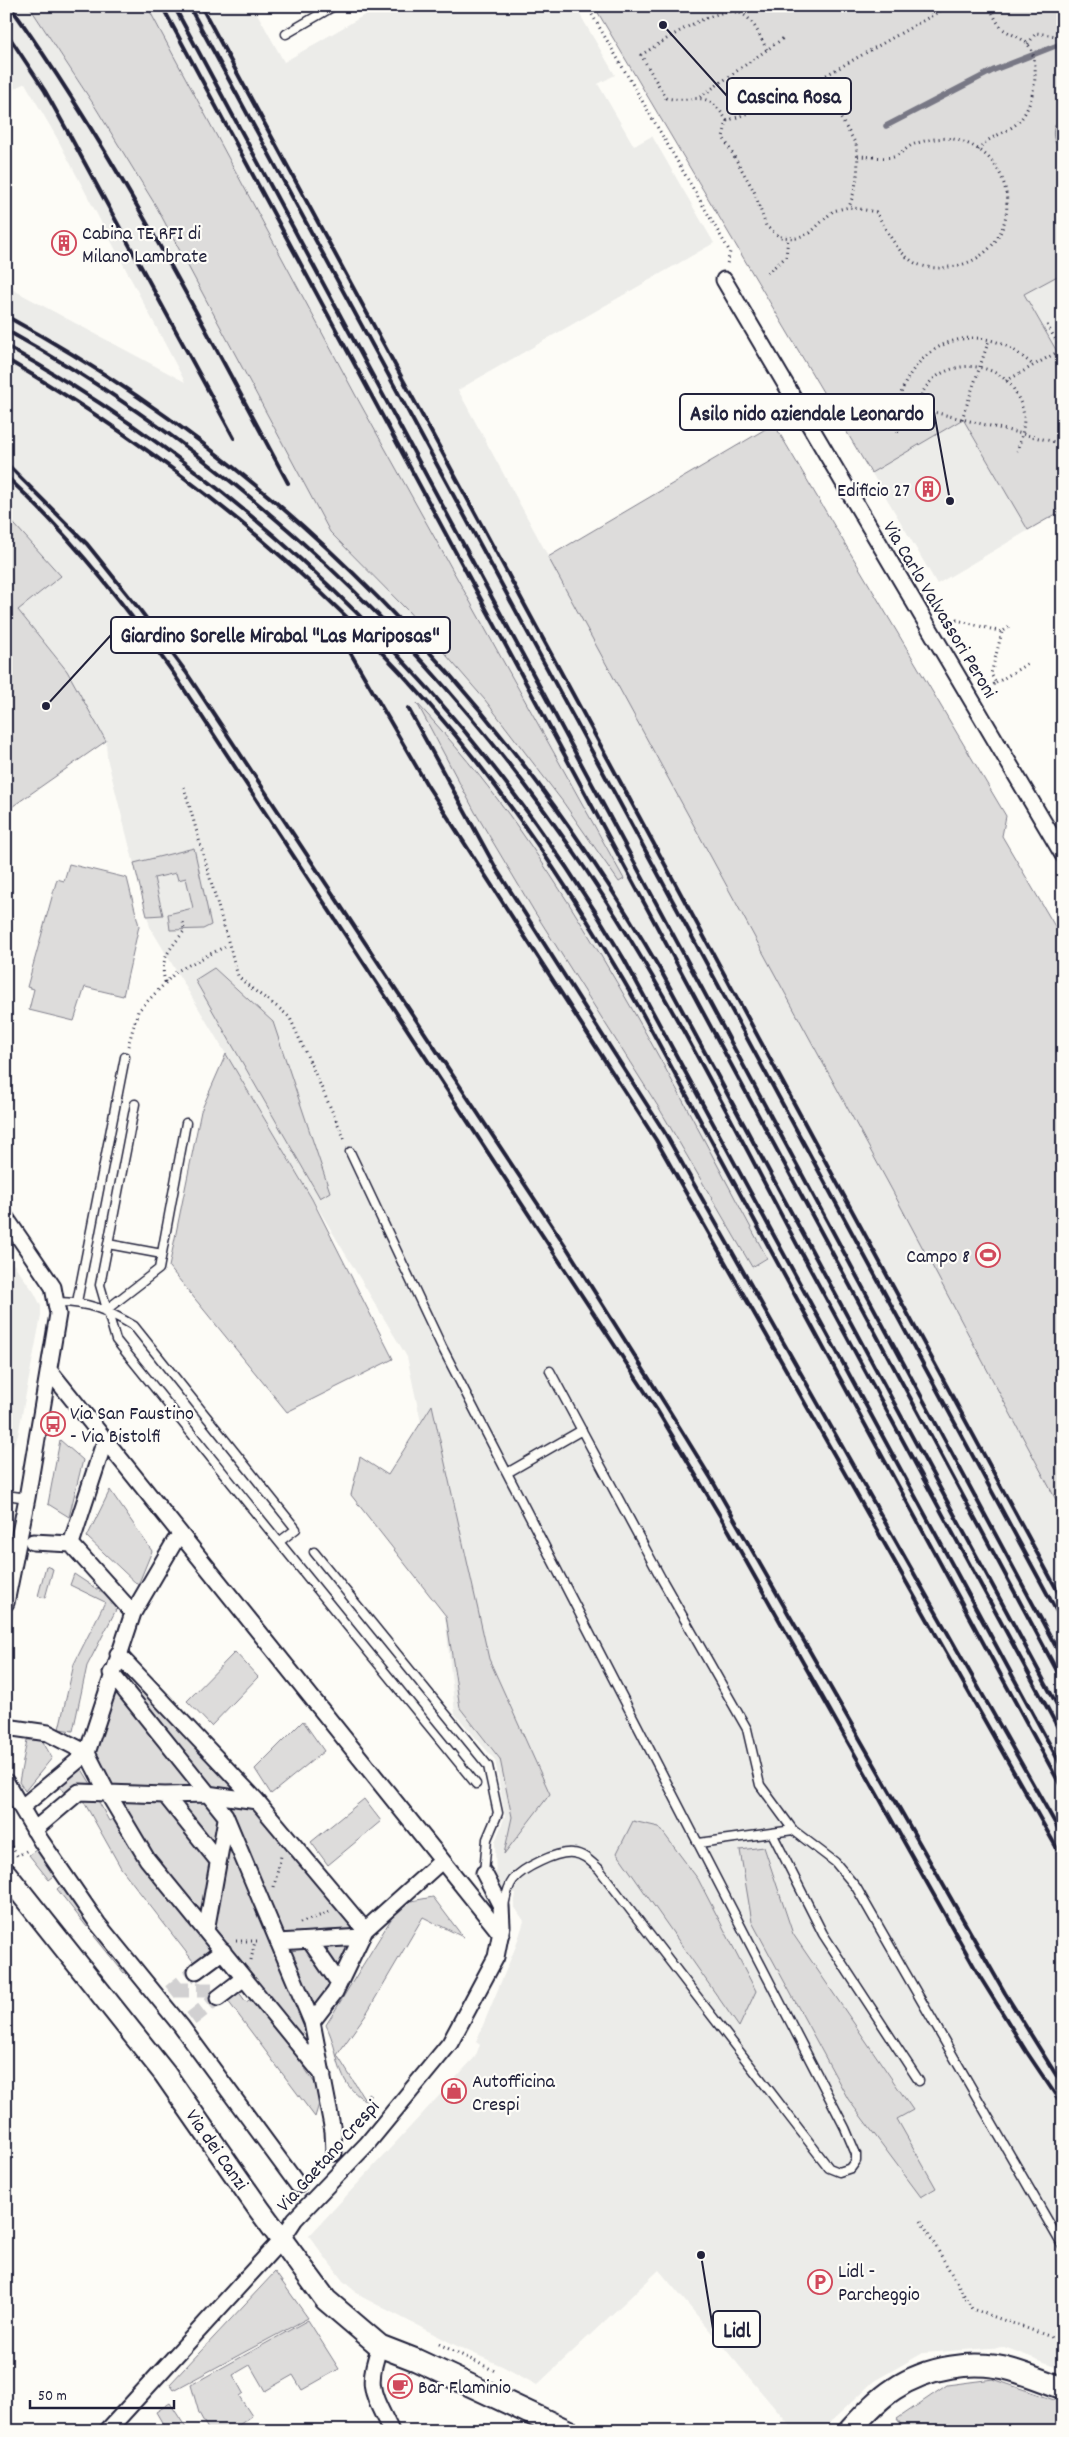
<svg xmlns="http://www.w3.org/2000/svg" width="1069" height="2437" font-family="Dekko,sans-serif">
<rect width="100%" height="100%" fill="#fdfcf7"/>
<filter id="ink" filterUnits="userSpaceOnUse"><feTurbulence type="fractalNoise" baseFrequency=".02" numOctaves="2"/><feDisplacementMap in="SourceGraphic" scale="10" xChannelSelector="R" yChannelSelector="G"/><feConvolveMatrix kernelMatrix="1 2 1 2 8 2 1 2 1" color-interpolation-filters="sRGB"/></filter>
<g filter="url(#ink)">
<path fill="#ecece9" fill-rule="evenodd" d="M6,6H29L124,152L156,206L249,377L330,532L408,611L485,700L563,802L619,882L624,878L356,396L147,6H253L284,62L380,6H575L615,75L598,84L634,146L652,136L714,243L458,390L892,1190L1063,1513V2369L1004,2347L923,2353L874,2381L821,2431H794L659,2270L537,2385L502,2366L459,2347L362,2297L343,2281L309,2236L475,2057L480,2045L476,2042L516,1946L524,1921L514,1906L516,1893L501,1892L496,1884L495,1842L505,1816L495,1760L455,1714L430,1464L407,1357L150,927L107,758L106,741L67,671L18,610L60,576L6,515V286L185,382L57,138L25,83L6,93ZM419,705L476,771L549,872L595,945L660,1059L767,1259L752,1267L659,1108L534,911L475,812Z
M1063,238V510L937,584L816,378Z
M6,1254L34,1292L41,1306V1316L18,1435L11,1450L6,1449Z"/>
<path fill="#dddcdb" stroke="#807f8b" d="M29,6H147L356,396L624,879L619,882L563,802L485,700L408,611L330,532L156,206L94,105Z
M594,6H1063V273L1024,294L1063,362V510L1028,530L963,419L871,473Z
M774,424L1006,816L1002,836L1063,940V1513L892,1190L548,557Z
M6,515L61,576L18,610L67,671L106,741L6,811Z
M417,703C452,741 485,781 515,823C612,960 688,1111 767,1258L752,1267L659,1108L534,911L475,812Z
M194,848L211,925L203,929L170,930L168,914L193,908L186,878L178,880L176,873L154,878L163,915L147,916L134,863Z
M69,864L127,878L139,926L123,996L85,987L74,1021L29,1010L34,989L27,987L57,879L64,881Z
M214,968L273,1022L330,1192L320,1198L195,980Z
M226,1054L312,1199L393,1359L287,1412L169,1267L201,1111Z
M432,1405L489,1659L550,1794L504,1854L512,1817L500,1759L460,1708L446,1616L351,1495L360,1457L388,1475Z
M60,1440L83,1460L69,1517L48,1504Z
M110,1490L152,1551L138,1585L87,1537Z
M46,1566L53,1569L45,1598L38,1596Z
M74,1574L119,1604L87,1666L73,1731L59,1729L74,1664L105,1602L70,1585Z
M235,1652L258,1677L211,1726L187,1701Z
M118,1654L365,1930L312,2022L295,2041L147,1859L87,1753Z
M303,1721L324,1751L271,1794L255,1769Z
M27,1740H42L52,1758L25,1791L19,1782Z
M80,1766L91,1784L64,1793L58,1783Z
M80,1795L99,1802L109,1821L116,1817L138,1860L197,1926L212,1947L196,1965L121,1868Z
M364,1799L381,1821L328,1865L311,1842Z
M633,1821L659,1827L698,1879L756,1991L739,2027L617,1853Z
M40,1847L58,1873L49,1880L29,1855Z
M764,1847L793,1934L913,2110L897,2119L936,2188L921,2197L848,2099L752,1922L740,1850Z
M63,1884L71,1899L91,1924L87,1927L57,1889Z
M433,1897L463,1937L423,1917L366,2014L337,2055L364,2098L368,2093L371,2095L366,2101C334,2082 341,2055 326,2025L401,1903Z
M100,1933L128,1970L124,1973L94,1936Z
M238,1991L246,2002L251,1999L284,2037L318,2088L319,2104L315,2117L228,2001Z
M275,2272L308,2318L174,2390L170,2384Z
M308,2320L339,2369L302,2390L293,2375L265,2391L250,2365L233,2375L243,2393L239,2396L252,2416L230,2431H209L199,2413L191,2385Z
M993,2379L1063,2403V2431H906L897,2419L947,2385Z
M170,2403L188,2431H167L156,2412Z"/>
<path fill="#b2b2b7" stroke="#787885" d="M1057,122H1063V153C1054,144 1050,133 1057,122Z"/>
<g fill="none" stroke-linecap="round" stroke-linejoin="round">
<path stroke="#787885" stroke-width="5.5" d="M886,126L994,70L1063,43"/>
<path stroke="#d1d0d1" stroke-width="15" stroke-dasharray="15 8" stroke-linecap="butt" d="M174,1990H212
M170,1992L196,1971
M191,2019L218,1998"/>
<defs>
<path id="lane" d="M286,34L334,6
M350,1152L442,1347L845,2128L856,2154V2161L851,2168L839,2172L829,2168L599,1869C591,1862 584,1854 573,1853C557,1851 522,1868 513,1880C507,1888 506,1897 504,1906
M108,1244L135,1104
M57,1302C89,1302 107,1310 134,1326L296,1529L279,1542L116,1340L100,1285L108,1244L162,1254
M77,1302L125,1057
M106,1310L159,1269L186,1123
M550,1371L661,1578L747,1729L760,1785L793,1830L835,1862L856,1887L1063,2247
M507,1473L582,1430
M6,1495L27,1498
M279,1542L476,1784
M314,1552L488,1766L498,1813L487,1839L484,1873
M772,1833L823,1934L919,2081
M699,1843L793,1830"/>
<path id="street" d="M724,280L1063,855
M6,1218L53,1287L58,1314L27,1498L6,1603
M49,1370L501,1934
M33,1542L71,1544L133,1613L87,1753L107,1792L147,1859L323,2075
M71,1544L102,1449
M133,1613L175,1541
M118,1654L257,1801L365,1930L335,1992L312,2022
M111,1673L225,1815L312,2022L333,2131L334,2153
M6,1727L48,1733L87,1753L22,1807
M6,1782L41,1841L98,1924L181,2026L298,2185
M165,1795L218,1861
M34,1830L79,1792L165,1795L207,1794L257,1801
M365,1930L436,1866
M206,1931L226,1819
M310,1941L339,1983
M278,1942L362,1937
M196,1971L223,1951
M218,1998L244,1978
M380,2346C365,2387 373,2393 391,2431
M107,2431L282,2239L295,2219L367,2144L450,2043L496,1957L502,1926L501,1906L484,1873"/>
<path id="secondary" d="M6,1874L165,2074L259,2209L326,2300L380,2346L416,2360L568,2431
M849,2431C863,2416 877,2400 894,2389C927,2367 974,2359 1012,2370C1029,2375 1046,2382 1063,2388"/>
</defs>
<use href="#lane" stroke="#22223b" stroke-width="11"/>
<use href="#street" stroke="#22223b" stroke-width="19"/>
<use href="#secondary" stroke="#22223b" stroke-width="25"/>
<path stroke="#22223b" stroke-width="3" stroke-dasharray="1 4" stroke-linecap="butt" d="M587,6L730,252L727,264
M1028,44L1036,33L1063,37
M818,80L856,144C860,166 857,186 849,207
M700,97L785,37
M727,121C705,86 697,104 666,98L641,55C663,42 721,0 744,15C755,22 761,39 767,50
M978,150C988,135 1009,134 1021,119C1034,103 1041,64 1029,46C1024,38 1011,35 1003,29C997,24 993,13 989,6
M858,156C868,156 883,159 893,157C900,155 906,148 912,145C924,140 941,137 953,139C1027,154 1024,259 949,267C939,269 925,268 915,263C897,253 886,229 876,212L849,207L833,211L810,233L796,238L780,237L766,226L754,191L723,137L727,121L782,100L949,6
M767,273L786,257L788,238
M1047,325L1063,352
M1006,381L1061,350
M897,403L1063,444
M915,419C917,407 919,397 926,387C947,359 993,360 1013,388C1018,397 1023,406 1024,417C1024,428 1021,440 1017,451
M962,419L989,340
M898,432C889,380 935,327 990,340C1007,344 1020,354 1033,365
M952,623L957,620L1002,632L1009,627
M996,683L1030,662
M989,687L996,683L991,674L1002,632
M184,787L238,976C254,993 274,1002 290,1018L346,1142
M165,982C159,958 170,950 184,931L183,921
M128,1046L138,1011L177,971L228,945
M6,1838L18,1857
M21,1854L28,1850
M274,1887L281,1856
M300,1923L330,1912
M236,1941H259
M251,1960L255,1941
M921,2221L972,2309L1063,2341
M439,2344L495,2371"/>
<use href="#lane" stroke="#fdfcf7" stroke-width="8"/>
<use href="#street" stroke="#fdfcf7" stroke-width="15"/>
<use href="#secondary" stroke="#fdfcf7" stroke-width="21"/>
<path stroke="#22223b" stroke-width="4" d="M10,6C117,156 201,321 288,483
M162,6L1063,1682
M174,6L1063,1660
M189,6L1063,1623
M201,6L1063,1601
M6,32L45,91L69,134L234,438
M6,316C282,466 505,700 661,971L1063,1716
M6,330C240,460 437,649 586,870C668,992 733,1125 802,1254C889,1415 976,1576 1063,1737
M6,346C262,490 476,706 624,959L1063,1769
M6,359C185,464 349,599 477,762C538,840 591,923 640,1009L1063,1790
M6,463L87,544L140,610L186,672L565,1245L667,1407L712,1480L1005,1993L1063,2086
M6,476C70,535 124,603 174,674L657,1410L729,1531L980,1977L1026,2051L1063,2106
M336,628L427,785L656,1140L1063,1859
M408,708L497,870L665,1133L1063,1837"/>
</g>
</g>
<defs>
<symbol id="building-ring" viewBox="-11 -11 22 22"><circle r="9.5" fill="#fdfcf7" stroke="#d1495b" stroke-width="1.5"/><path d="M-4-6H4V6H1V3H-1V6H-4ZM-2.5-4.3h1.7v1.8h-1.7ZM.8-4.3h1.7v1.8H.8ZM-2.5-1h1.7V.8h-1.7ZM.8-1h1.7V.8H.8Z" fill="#d1495b"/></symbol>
<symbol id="stadium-ring" viewBox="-11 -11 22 22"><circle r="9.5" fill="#fdfcf7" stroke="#d1495b" stroke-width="1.5"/><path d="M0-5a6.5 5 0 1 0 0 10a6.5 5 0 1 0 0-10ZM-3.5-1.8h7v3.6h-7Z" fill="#d1495b"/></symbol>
<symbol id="bus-ring" viewBox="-11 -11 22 22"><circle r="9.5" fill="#fdfcf7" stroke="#d1495b" stroke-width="1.5"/><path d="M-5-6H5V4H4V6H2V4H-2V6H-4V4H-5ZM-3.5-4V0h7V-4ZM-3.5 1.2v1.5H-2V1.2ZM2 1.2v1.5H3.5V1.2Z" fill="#d1495b"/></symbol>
<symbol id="shop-ring" viewBox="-11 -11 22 22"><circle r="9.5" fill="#fdfcf7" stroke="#d1495b" stroke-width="1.5"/><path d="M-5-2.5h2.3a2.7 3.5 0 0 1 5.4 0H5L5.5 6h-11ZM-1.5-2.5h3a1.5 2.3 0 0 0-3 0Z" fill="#d1495b"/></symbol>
<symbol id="parking-ring" viewBox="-11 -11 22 22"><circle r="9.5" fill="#fdfcf7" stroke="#d1495b" stroke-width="1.5"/><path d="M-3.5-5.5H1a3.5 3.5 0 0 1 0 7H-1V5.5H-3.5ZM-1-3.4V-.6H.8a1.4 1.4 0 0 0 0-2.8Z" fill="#d1495b"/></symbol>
<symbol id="cafe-ring" viewBox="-11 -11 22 22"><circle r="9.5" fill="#fdfcf7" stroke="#d1495b" stroke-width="1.5"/><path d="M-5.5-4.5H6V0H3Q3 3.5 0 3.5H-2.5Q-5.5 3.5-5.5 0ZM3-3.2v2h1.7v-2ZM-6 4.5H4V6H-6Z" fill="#d1495b"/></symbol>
</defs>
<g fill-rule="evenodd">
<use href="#building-ring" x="50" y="229" width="28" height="28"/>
<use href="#building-ring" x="914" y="475" width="28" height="28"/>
<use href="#stadium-ring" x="974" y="1241" width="28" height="28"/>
<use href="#bus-ring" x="39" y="1410" width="28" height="28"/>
<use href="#shop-ring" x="440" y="2077" width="28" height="28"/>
<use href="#parking-ring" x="806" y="2268" width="28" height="28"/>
<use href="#cafe-ring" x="386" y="2372" width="28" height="28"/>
</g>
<g text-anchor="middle" stroke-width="4.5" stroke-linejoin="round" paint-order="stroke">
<g font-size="20" fill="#22223b" stroke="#fdfcf7" text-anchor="start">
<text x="82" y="239">Cabina TE RFI di<tspan x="82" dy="23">Milano Lambrate</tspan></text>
<text x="910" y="496" text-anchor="end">Edificio 27</text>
<text x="970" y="1262" text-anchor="end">Campo 8</text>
<text x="70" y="1419">Via San Faustino<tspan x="70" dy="23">- Via Bistolfi</tspan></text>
<text x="472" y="2087">Autofficina<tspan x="472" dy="23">Crespi</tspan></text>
<text x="838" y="2277">Lidl -<tspan x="838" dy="23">Parcheggio</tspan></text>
<text x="418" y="2393">Bar Flaminio</text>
</g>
<g font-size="20" fill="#22223b" stroke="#fdfcf7">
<text transform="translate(941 609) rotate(59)" y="7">Via Carlo Valvassori Peroni</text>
<text transform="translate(218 2149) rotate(55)" y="7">Via dei Canzi</text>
<text transform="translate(327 2155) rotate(-48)" y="7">Via Gaetano Crespi</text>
</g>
</g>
<path fill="none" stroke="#22223b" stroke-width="2" d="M663 25L727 96M950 501L934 412M46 706L111 635M701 2255L713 2329"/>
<g fill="#22223b" stroke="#fdfcf7" stroke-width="2">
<circle cx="663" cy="25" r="5"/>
<circle cx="950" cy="501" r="5"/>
<circle cx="46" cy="706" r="5"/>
<circle cx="701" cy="2255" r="5"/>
</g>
<g fill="#fdfcf7" stroke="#22223b" stroke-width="2">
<rect x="727" y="78" width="124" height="36" rx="5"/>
<rect x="680" y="394" width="254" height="36" rx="5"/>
<rect x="111" y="617" width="339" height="36" rx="5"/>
<rect x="713" y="2311" width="47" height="36" rx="5"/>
</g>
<g font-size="21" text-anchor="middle" font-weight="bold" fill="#22223b">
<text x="789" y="103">Cascina Rosa</text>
<text x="807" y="420">Asilo nido aziendale Leonardo</text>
<text x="280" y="642">Giardino Sorelle Mirabal "Las Mariposas"</text>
<text x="737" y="2337">Lidl</text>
</g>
<rect width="1069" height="2437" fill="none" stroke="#fdfcf7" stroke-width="25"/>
<rect x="12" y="12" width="1044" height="2412" fill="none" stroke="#22223b" stroke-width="2" filter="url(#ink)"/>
<path d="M30 2400v8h144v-8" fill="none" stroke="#22223b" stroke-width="2.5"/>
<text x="38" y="2400" font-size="15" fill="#22223b" stroke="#fdfcf7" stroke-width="4" paint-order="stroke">50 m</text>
</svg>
